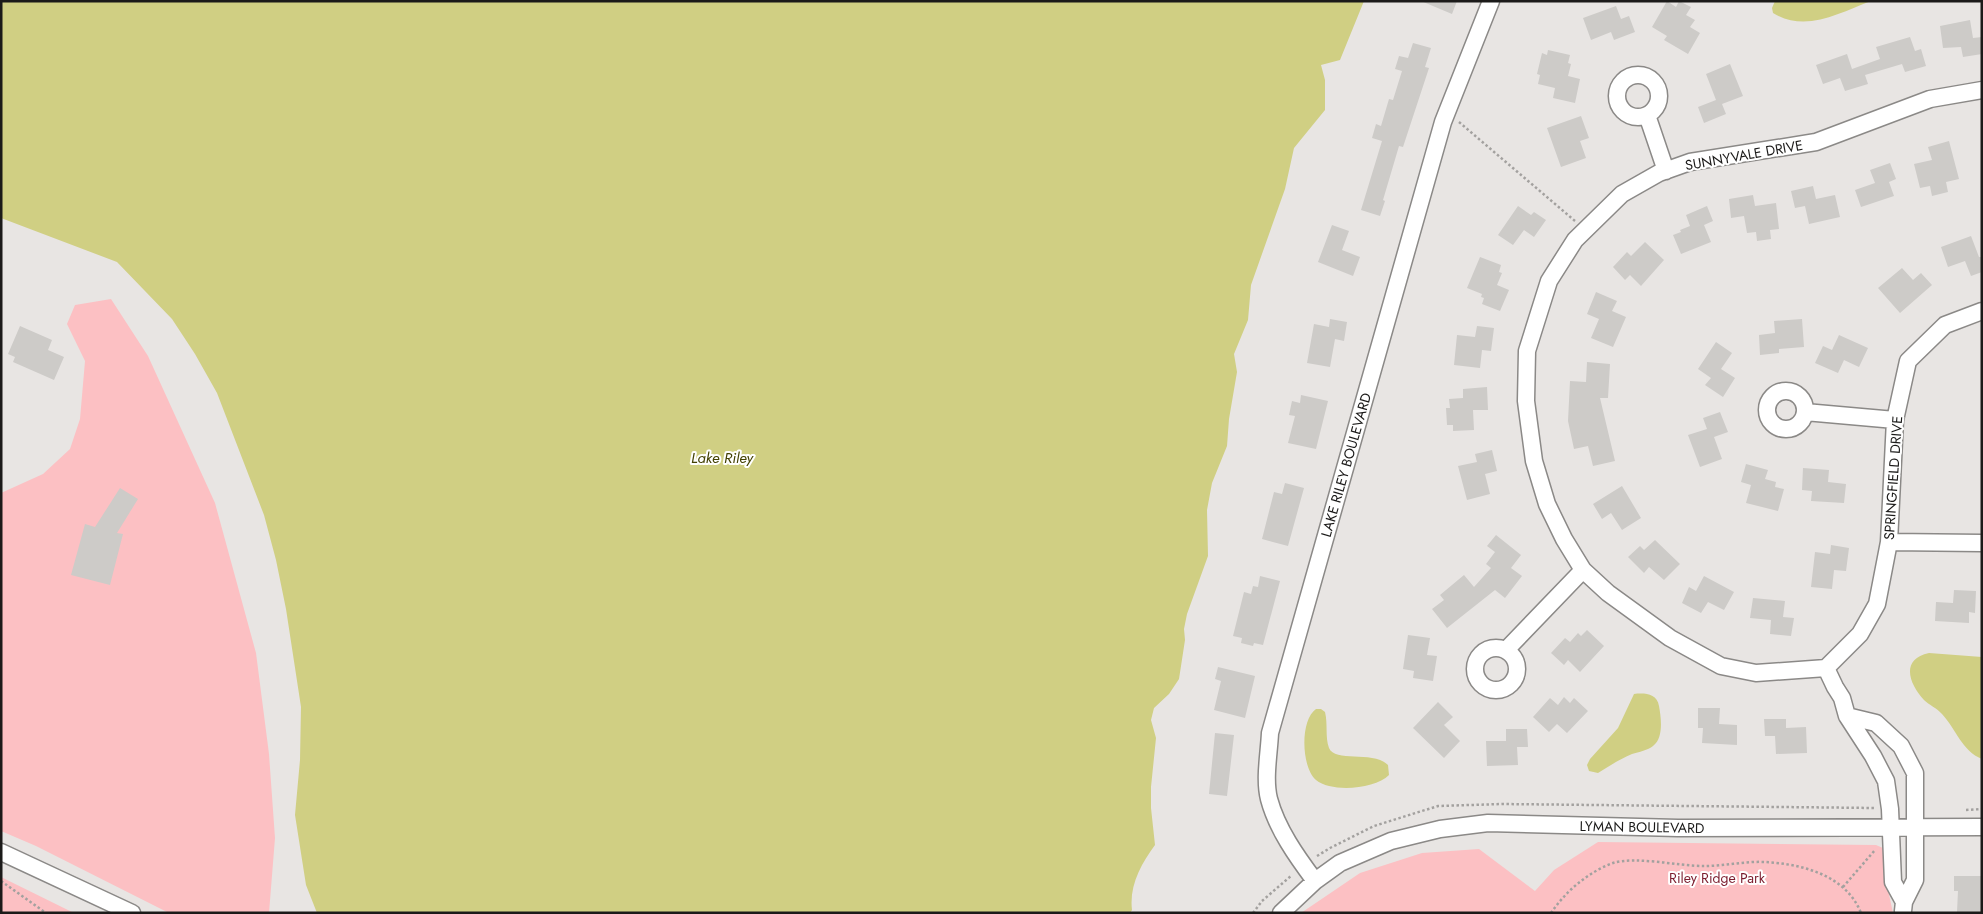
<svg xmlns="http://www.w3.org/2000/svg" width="1983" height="914" font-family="Jost,sans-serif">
<rect width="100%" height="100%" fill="#e8e5e3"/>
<path fill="#fcc0c3" d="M111,299L148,356L215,503L256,653L269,754L275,838L269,913H169L36,846L1,831V493L43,474L70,449L80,419L85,361L67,324L75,305Z
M1598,842L1876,845L1883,848L1887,857V885L1893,913H1301L1360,873L1422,853L1479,849L1535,891L1554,870Z
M1,877L74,913H1Z"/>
<path fill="#d0cf83" d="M1,1H1364L1340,60L1321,65L1325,80V110L1294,148L1285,189L1251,285L1248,320L1234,354L1237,372L1229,419L1227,446L1212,483L1207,510L1208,556L1187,614L1184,629L1185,640L1179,679L1169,694L1154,708L1151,720L1156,738L1151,787V808L1155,845C1141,864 1129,886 1132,910L1130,913H317L306,885L295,815L300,760L301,707L286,609L276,560L264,515L217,393L195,354L172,319L117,262L1,218Z
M1775,1H1871C1839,13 1806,33 1773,13L1772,8Z
M1929,653L1982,657V759C1962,751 1956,729 1942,714C1937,708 1929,705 1924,700C1909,684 1900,659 1929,653Z
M1634,694C1644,693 1657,693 1659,706C1661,717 1664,738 1653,746C1648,750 1639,752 1632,754C1620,759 1609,766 1598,773L1589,771L1587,765L1590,759L1618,728Z
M1316,709H1321L1325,712C1328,724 1325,737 1329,748C1335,763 1373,750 1388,765L1389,775C1375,789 1332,793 1316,780C1301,767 1300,720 1316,709Z"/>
<path fill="#cdcbc8" d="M1421,1H1457L1452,14Z
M1667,1L1676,7L1679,1L1691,7L1686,15L1695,20L1690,27L1700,33L1688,54L1664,40L1667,36L1652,27Z
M1616,6L1621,19L1629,16L1635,32L1614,40L1611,32L1591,40L1583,18Z
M1970,20L1973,38L1982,37V54L1963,57L1961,47L1943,48L1940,26Z
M1910,37L1915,51L1921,49L1926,66L1905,72L1902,64L1865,75L1868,84L1845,91L1840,78L1823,84L1816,65L1847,54L1852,69L1880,59L1876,47Z
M1413,43L1431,48L1425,67L1429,68L1403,147L1399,146L1383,200L1385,201L1380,216L1361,210L1382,141L1372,138L1376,124L1381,126L1389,99L1393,100L1402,71L1395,69L1399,56L1408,58Z
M1548,50L1570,55L1568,63L1571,64L1568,76L1580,79L1575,103L1553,98L1555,88L1538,84L1540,75L1537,74L1542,53L1547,55Z
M1730,64L1743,96L1722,104L1726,114L1704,123L1698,107L1716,100L1706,74Z
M1581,116L1589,138L1580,141L1586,158L1561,167L1547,128Z
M1949,141L1959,179L1946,182L1948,192L1932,196L1930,186L1920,188L1914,164L1932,160L1928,147Z
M1890,163L1896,179L1889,182L1894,196L1861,207L1855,190L1875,183L1870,170Z
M1813,186L1816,199L1835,195L1840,217L1809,224L1805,206L1795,208L1791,191Z
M1753,195L1755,206L1776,203L1779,229L1770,230L1771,239L1757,241L1756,232L1747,233L1744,216L1731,218L1729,199Z
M1518,206L1531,215L1534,212L1546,220L1534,237L1524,230L1513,245L1498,235Z
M1707,206L1713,221L1704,225L1711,242L1681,254L1673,235L1681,232L1680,230L1690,226L1686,215Z
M1332,225L1349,231L1342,250L1360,257L1353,276L1318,262Z
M1971,236L1979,257H1982V272L1971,276L1965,261L1948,267L1941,247Z
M1645,242L1664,260L1641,286L1630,275L1625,280L1613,267L1627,252L1631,256Z
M1480,257L1501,265L1499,272L1502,273L1497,285L1509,290L1500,311L1482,304L1484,298L1481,297L1482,294L1467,288Z
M1902,268L1913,280L1921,273L1932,285L1900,313L1878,288Z
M1596,292L1617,301L1612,311L1626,317L1613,347L1591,338L1599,319L1587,314Z
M1330,319L1347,322L1344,341L1335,339L1330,367L1307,363L1314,324L1329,327Z
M1802,319L1804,347L1779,349V353L1760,355L1759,335L1775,333L1774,321Z
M20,326L52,340L48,350L64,357L54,380L13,362L15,357L8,354Z
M1477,326L1494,328L1491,351L1482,350L1480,368L1454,365L1457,335L1475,337Z
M1839,335L1868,348L1859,367L1844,360L1838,373L1815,363L1823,346L1832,350Z
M1716,342L1732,353L1721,369L1735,378L1723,397L1705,385L1711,378L1698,369Z
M1587,362L1610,364L1608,398H1600L1615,461L1593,466L1588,446L1574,449L1568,421L1570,381L1586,382Z
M1487,387L1488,410H1473L1474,430L1453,431V425H1447L1446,408H1450L1449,399L1463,398V389Z
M1301,395L1328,401L1316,449L1288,443L1295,416L1289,415L1292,401L1300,403Z
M1720,412L1728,432L1714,437L1722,459L1700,467L1688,435L1707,429L1703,418Z
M1492,450L1497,471L1485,474L1490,494L1467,500L1458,466L1477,462L1475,454Z
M1746,464L1768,470L1765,479L1776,482L1775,487L1784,489L1778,511L1746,503L1751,485L1741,482Z
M1803,468L1829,470L1828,482L1846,484L1844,503L1811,501L1812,491L1802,490Z
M1285,483L1304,488L1288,546L1262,539L1274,492L1282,494Z
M1622,486L1641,518L1622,530L1611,513L1602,519L1593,504Z
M120,488L138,499L117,533L123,534L110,585L71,575L85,524L95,527Z
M1496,535L1521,555L1511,568L1522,576L1505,598L1495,590L1447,628L1432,609L1444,600L1440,595L1464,575L1474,587L1491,568L1486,564L1495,552L1487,546Z
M1655,540L1680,564L1664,580L1649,567L1644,573L1628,557L1640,546L1644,550Z
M1831,545L1849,548L1846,571L1834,570L1832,589L1811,587L1815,552L1830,554Z
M1260,576L1280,581L1263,645L1254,643L1253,646L1241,643L1242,638L1233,636L1244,592L1251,594L1253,586L1258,587Z
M1704,576L1734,592L1724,610L1708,602L1701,613L1682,603L1689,587L1696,591Z
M1954,590L1976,591L1975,613L1969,612V623L1935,621L1936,602L1953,603Z
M1753,598L1785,601L1783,617L1794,618L1791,636L1770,634L1771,620L1750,618Z
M1587,630L1604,646L1580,672L1568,660L1564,665L1551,653L1565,638L1570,642L1578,633L1581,636Z
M1408,635L1430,638L1427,655L1437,656L1433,681L1413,678L1414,671L1403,669Z
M1218,667L1255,676L1245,718L1214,710L1221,681L1215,679Z
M1564,697L1570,703L1574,698L1588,711L1567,733L1557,724L1549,732L1533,717L1550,698L1558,705Z
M1438,702L1453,717L1444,725L1460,741L1444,758L1413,728Z
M1698,708H1720L1719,724L1737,725V745L1702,743L1703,728H1698Z
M1764,719H1786V728L1806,727L1807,753L1776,754L1775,736H1765Z
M1506,729H1527L1528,747H1517L1518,765L1487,766L1486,741H1506Z
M1215,733L1234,735L1227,796L1209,794Z
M1954,876H1982V912H1957L1958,891H1954Z"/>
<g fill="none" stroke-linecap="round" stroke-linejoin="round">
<defs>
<path id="minor" d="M1617 96a21 21 0 1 1 42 0a21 21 0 1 1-42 0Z
M1982,90L1930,99L1816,142L1690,162L1659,173L1622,194L1575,240L1549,281L1527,351L1526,401L1534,461L1547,504L1564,539L1583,570L1608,593L1670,638L1721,666L1756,673L1826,668L1860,634L1877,604L1889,542L1895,420L1908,361L1945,325L1982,311
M1647,115L1666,171
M1767 410a19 19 0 1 1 38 0a19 19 0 1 1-38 0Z
M1805,412L1895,420
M1889,542L1982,543
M1475 669a21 21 0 1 1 42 0a21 21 0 1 1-42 0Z
M1506,650L1583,570
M1826,668L1835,687L1842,698L1847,716L1873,756L1886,781L1890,809L1893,882L1904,902
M1847,716L1876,723L1901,746L1915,773V880L1904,902L1903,911
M1,852L132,913
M1315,881C1297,857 1277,829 1269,799C1264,779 1269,754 1270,733L1443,122L1491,1
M1281,913L1315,881L1340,863L1391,841L1440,829L1488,823L1678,828L1982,827"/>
</defs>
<use href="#minor" stroke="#8b8987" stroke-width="19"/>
<path stroke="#a3a19f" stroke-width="2.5" stroke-dasharray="2.5 2.5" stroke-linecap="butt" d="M1459,122L1575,221
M1966,810L1982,809
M1317,856L1330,848L1374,826L1438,806L1502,804L1875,808
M1,881L46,913
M1843,887L1875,850
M1253,913L1262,901L1292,875
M1551,913C1565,892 1588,872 1613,863C1636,856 1678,866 1704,866C1724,866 1745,861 1765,862C1802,864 1846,875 1861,913"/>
<use href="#minor" stroke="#fff" stroke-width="16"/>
</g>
<g text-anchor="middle" stroke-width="4" stroke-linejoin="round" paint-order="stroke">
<g font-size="14" fill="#1b1a19" stroke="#fff">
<text transform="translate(1744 155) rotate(-10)" y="5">SUNNYVALE DRIVE</text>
<text transform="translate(1346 465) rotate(-74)" y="5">LAKE RILEY BOULEVARD</text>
<text transform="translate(1893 478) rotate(-86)" y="5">SPRINGFIELD DRIVE</text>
<text transform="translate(1642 827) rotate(1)" y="5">LYMAN BOULEVARD</text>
</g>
<g font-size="14" fill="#7b1d2e" stroke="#fff">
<text x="1717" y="883">Riley Ridge Park</text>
</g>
<g font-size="15" font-style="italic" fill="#434103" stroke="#fff">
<text x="722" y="463">Lake Riley</text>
</g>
</g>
<rect width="1983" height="914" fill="none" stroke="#1b1a19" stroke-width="5"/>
</svg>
